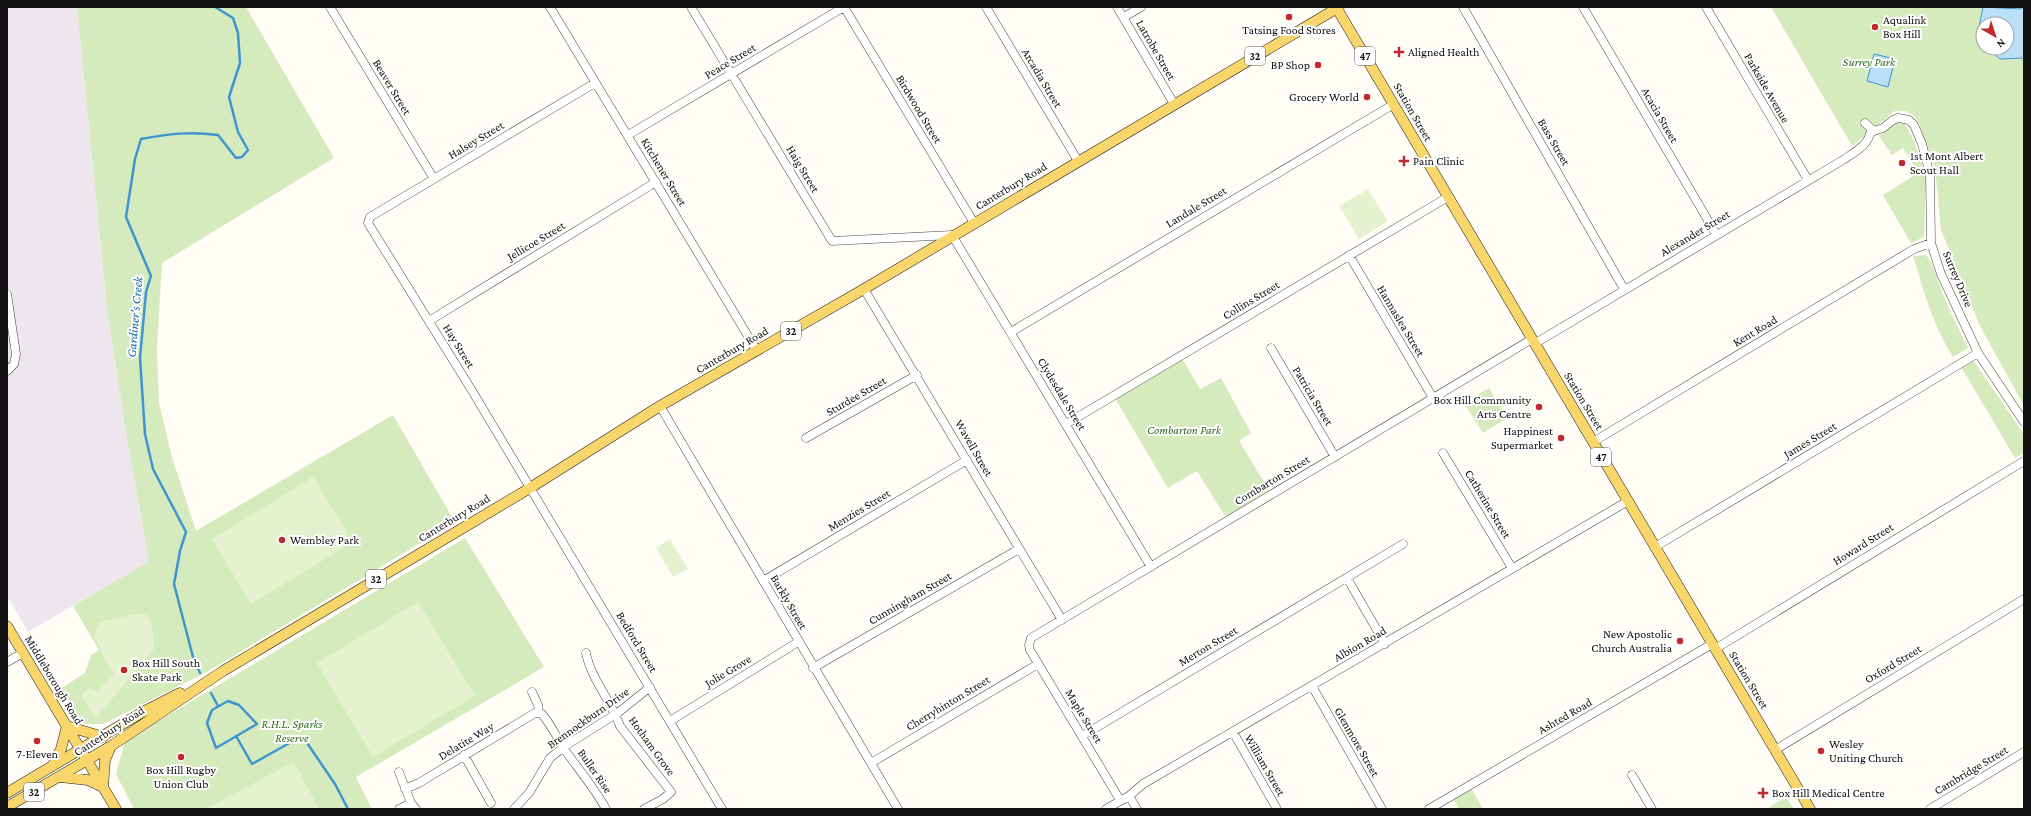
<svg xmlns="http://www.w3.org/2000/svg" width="2031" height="816" font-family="'Crimson Pro',serif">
<rect width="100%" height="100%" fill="#fffdf5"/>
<path fill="#eee6ef" d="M7,7H77L107,309L126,433L149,561L28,632L7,596Z"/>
<path fill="#d5ebbd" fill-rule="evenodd" d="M77,7H246L334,158L162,263L157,348L159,403L172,457L196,531L393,415L455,522L207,672L103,724H84L62,688L85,673L91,655L99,650L73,606L149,561L126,433L107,309Z
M1771,7H2024V406L1980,326L1941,230L1935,168L1919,123L1913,115L1906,111H1895L1852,146ZM1983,24H2007V48H1983Z
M1897,123L1905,124L1914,141L1926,177L1924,237L1911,243L1883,195L1912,177L1916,169L1903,148L1892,155L1879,136Z
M1926,255L1931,262L1949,309L1968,348L1953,357C1933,326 1924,291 1913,256Z
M1180,355L1200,389L1221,378L1251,433L1239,441L1272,495L1228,521L1197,471L1168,488L1113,395Z
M1973,360L2024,434V453L2015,458L1961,367Z
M1489,388L1507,418L1483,433L1464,403Z
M465,538L544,667L356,777L372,809H134L116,774L125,741Z
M1471,788L1483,809H1459L1453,798Z
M1786,797L1794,809H1766Z"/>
<path fill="#e6f2cf" d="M1368,189L1388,221L1359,239L1339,206Z
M313,477L353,542L251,604L212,539Z
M670,539L688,569L673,577L656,548Z
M418,602L475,696L373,757L317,663Z
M137,614L148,615L152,627L154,649L96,718L81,695L90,688L97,691L114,674L108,665L94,636L100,622Z
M294,762L319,809H205Z"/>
<path fill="#b9e0f7" stroke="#3f96cf" d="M1983,7L2020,9L2024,7V58L2000,59L1988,48H2007V24H1983V38L1979,27Z
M1874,54L1895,59L1888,87L1867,81Z"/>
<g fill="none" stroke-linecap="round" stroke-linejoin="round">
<path stroke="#3f96cf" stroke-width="2.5" d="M200,673L193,657L174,584L180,551L186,532L153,469L145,434L140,358L146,292L151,276L126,217L135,159L141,139C167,134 191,131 218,135L236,158L242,157L248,150L238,132L229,97L240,63L238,33L233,18L215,7
M211,693L218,706
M228,701L239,705L257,724L216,748L207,723L212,710Z
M236,736L252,764L293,741L305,740L335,784L348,809"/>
<defs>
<path id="minor" d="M330,7L434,179
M550,7L757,351
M691,7L832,241L952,235L1151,567
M844,7L974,223
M986,7L1078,161
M1117,7L1174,104
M1463,7L1624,289
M1583,7L1716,234
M1706,7L1808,180
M1124,17L1141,7
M595,83L370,217L368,223L474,394L722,809
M1865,123L1874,131L1883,128L1893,120L1898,118L1909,120L1914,125L1922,144L1930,175L1931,243L1941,274L1978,353L2024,422
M628,135L844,7
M1349,255L1433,398
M864,289L1062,620
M7,294L16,354L14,364L7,371
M429,321L656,182
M1011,332L1394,104
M1534,344L1843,160C1855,152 1869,145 1871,130
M1271,348L1335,457
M660,406L898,809
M1066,424L1448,197
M806,438L917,375
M1593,442L1914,249L1931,243
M1443,453L1512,568
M1655,547L1978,353
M1347,578L1385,644
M763,581L967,460
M1715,649L2024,461
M586,653C591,679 611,700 620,726L671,792L663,799L644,809
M7,662L23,653
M813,668L1019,549
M1312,686L1382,809
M532,692L538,705L539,713L542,714C552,726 558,740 567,753C580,771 595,789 606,809
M670,721L798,642
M1233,732L1277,809
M1082,736L1403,544
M1775,750L2024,599
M464,755L491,803
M871,763L1038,664
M399,772L411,803L416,809
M1632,775L1652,809
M405,789L419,783L535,713H539
M1129,796L1137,809
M1120,800L1030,650L1029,645L1031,638L1532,339
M399,809L411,803
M514,809L529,793L550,758L565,746L619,712L650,687
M1106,809L1129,796L1143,784L1628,501
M1429,809L1712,644
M1930,809L2024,752"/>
<path id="major" d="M1336,7L1810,809
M7,626L116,809
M67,726L103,737
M53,765L61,749L67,726
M60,777L88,780L103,787L105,760L111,746
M7,793L141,713L180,693
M7,807L111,746L223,671L530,488L660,406L864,289L1339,7"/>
</defs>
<use href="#minor" stroke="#444" stroke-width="9"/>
<use href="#major" stroke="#222" stroke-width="11"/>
<use href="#minor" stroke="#fff" stroke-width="8"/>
<use href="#major" stroke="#f9d66b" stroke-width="10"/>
</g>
<g fill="#c4262e" stroke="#fff" stroke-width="1.5">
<circle cx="1289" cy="17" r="4"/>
<circle cx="1875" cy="27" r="4"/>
<path d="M1397 46h4v4h4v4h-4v4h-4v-4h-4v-4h4z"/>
<circle cx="1318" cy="65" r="4"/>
<circle cx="1367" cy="97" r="4"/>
<path d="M1402 155h4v4h4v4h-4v4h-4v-4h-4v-4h4z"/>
<circle cx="1902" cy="163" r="4"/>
<circle cx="1539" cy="407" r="4"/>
<circle cx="1561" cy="438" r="4"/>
<circle cx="282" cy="540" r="4"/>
<circle cx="1680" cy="641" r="4"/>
<circle cx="124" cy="670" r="4"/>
<circle cx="37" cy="741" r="4"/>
<circle cx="1821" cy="751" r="4"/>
<circle cx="181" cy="757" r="4"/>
<path d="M1761 787h4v4h4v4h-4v4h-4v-4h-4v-4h4z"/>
</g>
<g text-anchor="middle" stroke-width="4" stroke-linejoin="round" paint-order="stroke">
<g fill="#fff" stroke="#585858" stroke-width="1">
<rect x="1245" y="47" width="20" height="18" rx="3"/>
<rect x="1355" y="47" width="20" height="18" rx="3"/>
<rect x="781" y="322" width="20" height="18" rx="3"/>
<rect x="1591" y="448" width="20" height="18" rx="3"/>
<rect x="366" y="570" width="20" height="18" rx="3"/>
<rect x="24" y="783" width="20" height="18" rx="3"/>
</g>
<g font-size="11" font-weight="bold" fill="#111">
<text x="1255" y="60">32</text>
<text x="1365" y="60">47</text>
<text x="791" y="335">32</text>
<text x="1601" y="461">47</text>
<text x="376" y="583">32</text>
<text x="34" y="796">32</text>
</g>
<g font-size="12" fill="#111" stroke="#fff" text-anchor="start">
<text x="1883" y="24">Aqualink<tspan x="1883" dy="14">Box Hill</tspan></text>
<text x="1289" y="34" text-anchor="middle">Tatsing Food Stores</text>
<text x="1408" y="56">Aligned Health</text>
<text x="1310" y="69" text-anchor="end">BP Shop</text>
<text x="1359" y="101" text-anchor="end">Grocery World</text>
<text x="1910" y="160">1st Mont Albert<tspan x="1910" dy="14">Scout Hall</tspan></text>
<text x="1413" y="165">Pain Clinic</text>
<text x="1531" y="404" text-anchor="end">Box Hill Community<tspan x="1531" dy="14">Arts Centre</tspan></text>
<text x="1553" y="435" text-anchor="end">Happinest<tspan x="1553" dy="14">Supermarket</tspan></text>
<text x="290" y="544">Wembley Park</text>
<text x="1672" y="638" text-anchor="end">New Apostolic<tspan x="1672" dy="14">Church Australia</tspan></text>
<text x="132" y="667">Box Hill South<tspan x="132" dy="14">Skate Park</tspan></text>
<text x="1829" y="748">Wesley<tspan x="1829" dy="14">Uniting Church</tspan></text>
<text x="37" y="758" text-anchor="middle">7-Eleven</text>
<text x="181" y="774" text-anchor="middle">Box Hill Rugby<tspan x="181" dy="14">Union Club</tspan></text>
<text x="1772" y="797">Box Hill Medical Centre</text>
</g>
<g font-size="12" fill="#111" stroke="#fff">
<text transform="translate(1156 50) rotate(60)" y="4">Latrobe Street</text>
<text transform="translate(730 61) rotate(-31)" y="4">Peace Street</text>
<text transform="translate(1042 78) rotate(59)" y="4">Arcadia Street</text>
<text transform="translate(392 87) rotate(59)" y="4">Beaver Street</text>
<text transform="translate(1767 88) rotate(60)" y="4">Parkside Avenue</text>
<text transform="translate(919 109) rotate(59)" y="4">Birdwood Street</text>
<text transform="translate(1413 112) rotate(60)" y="4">Station Street</text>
<text transform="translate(1660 115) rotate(60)" y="4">Acacia Street</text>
<text transform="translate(476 140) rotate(-31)" y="4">Halsey Street</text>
<text transform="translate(1554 142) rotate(60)" y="4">Bass Street</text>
<text transform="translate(803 169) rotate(59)" y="4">Haig Street</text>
<text transform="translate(664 172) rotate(59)" y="4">Kitchener Street</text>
<text transform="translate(1011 186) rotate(-31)" y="4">Canterbury Road</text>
<text transform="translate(1196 207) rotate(-31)" y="4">Landale Street</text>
<text transform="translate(1695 233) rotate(-31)" y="4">Alexander Street</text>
<text transform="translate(536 241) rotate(-31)" y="4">Jellicoe Street</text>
<text transform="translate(1958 279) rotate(67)" y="4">Surrey Drive</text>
<text transform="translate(1251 300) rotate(-31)" y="4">Collins Street</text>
<text transform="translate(1401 321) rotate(59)" y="4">Hannaslea Street</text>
<text transform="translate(1755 331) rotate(-31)" y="4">Kent Road</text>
<text transform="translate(459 346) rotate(58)" y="4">Hay Street</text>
<text transform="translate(732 350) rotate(-30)" y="4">Canterbury Road</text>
<text transform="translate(1062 394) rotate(59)" y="4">Clydesdale Street</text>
<text transform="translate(856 396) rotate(-30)" y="4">Sturdee Street</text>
<text transform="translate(1313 396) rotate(59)" y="4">Patricia Street</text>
<text transform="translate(1584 401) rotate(59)" y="4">Station Street</text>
<text transform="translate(1810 440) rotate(-31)" y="4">James Street</text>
<text transform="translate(974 448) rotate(60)" y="4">Wavell Street</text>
<text transform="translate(1272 480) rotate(-31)" y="4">Combarton Street</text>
<text transform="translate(1488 504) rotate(59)" y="4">Catherine Street</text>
<text transform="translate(859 510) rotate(-31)" y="4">Menzies Street</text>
<text transform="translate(454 518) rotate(-31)" y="4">Canterbury Road</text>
<text transform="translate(1863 544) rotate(-32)" y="4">Howard Street</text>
<text transform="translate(910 598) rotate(-30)" y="4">Cunningham Street</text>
<text transform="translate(789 602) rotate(60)" y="4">Barkly Street</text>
<text transform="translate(637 642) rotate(59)" y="4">Bedford Street</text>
<text transform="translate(1360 644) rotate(-30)" y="4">Albion Road</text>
<text transform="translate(1208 646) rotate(-31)" y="4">Merton Street</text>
<text transform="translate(1893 664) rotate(-31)" y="4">Oxford Street</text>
<text transform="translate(728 671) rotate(-31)" y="4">Jolie Grove</text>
<text transform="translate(54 680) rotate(59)" y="4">Middleborough Road</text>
<text transform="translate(1749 680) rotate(59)" y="4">Station Street</text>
<text transform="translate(948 703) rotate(-31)" y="4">Cherryhinton Street</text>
<text transform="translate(1084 716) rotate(59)" y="4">Maple Street</text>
<text transform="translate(1565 716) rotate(-30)" y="4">Ashted Road</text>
<text transform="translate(588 718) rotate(-35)" y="4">Brennockburn Drive</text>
<text transform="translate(109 731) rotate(-33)" y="4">Canterbury Road</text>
<text transform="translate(466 741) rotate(-31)" y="4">Delatite Way</text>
<text transform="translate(1357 742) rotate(60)" y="4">Glenmore Street</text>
<text transform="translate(652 746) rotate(54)" y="4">Hotham Grove</text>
<text transform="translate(1265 765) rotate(60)" y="4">William Street</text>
<text transform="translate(1971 770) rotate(-31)" y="4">Cambridge Street</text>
<text transform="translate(595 771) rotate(55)" y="4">Buller Rise</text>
</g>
<g font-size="12" font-style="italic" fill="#2f6b1f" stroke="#fff">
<text x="1869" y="66">Surrey Park</text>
<text x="1184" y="434">Combarton Park</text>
<text x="292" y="728">R.H.L. Sparks<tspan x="292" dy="14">Reserve</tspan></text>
</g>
<g font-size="13" font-style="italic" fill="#1768a6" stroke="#fff">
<text transform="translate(134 317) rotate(-85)" y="5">Gardiner's Creek</text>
</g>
</g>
<rect width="2031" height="816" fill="none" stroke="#111111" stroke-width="16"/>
<g transform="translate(1995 36) rotate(141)"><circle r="19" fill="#ffffff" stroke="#a0a0a0"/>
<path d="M0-3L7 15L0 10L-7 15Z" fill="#c4262e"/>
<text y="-6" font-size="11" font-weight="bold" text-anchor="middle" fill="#111111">N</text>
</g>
</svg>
